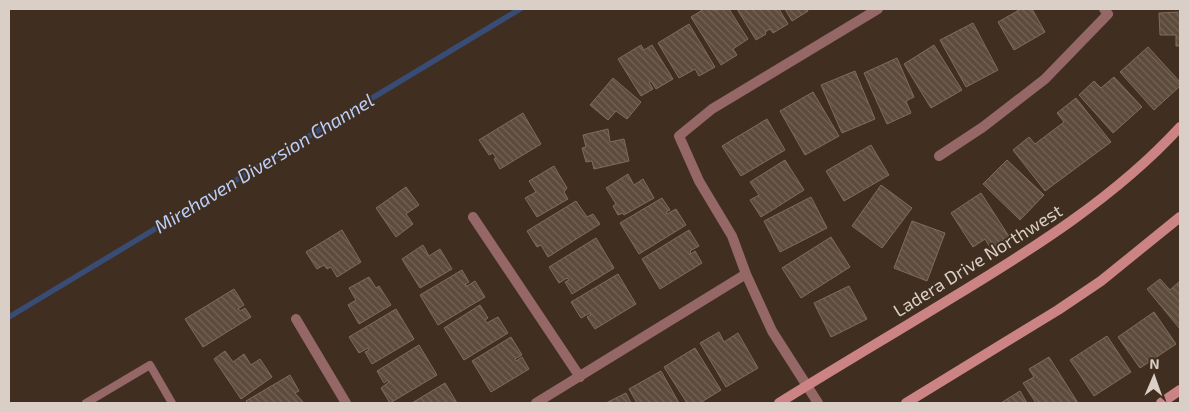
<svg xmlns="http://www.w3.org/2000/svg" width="1189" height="412" font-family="'Exo 2',sans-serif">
<defs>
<pattern id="building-back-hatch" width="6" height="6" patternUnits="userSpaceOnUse" patternTransform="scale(1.25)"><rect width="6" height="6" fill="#5d4b3c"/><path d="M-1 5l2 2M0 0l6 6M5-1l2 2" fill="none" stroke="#746457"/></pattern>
</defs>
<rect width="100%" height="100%" fill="#402f21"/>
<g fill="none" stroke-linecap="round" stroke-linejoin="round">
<path stroke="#384c75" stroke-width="5.5" d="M9,317L520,9"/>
</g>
<path fill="url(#building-back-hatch)" stroke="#7f6c5c" d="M704,9L715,10L729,9L748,39L733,49L737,55L721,65L691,17Z
M737,9H779L788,24L773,33L770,29L765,32L766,34L756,40Z
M785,9H807L808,11L792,21Z
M1021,9H1032L1045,32L1014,50L998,22Z
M1180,12V46H1176V35H1160L1159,13Z
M973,23L998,70L966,87L940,40Z
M689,24L715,67L699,76L695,69L679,78L658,43Z
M641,45L644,50L652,45L673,79L656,89L651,81L649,82L653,89L641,96L618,59Z
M934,45L962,90L931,108L904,64Z
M1148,47L1180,82V86L1154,110L1120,72Z
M897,58L914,97L906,101L911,113L887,124L864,73Z
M855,71L875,119L842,133L821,85Z
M1114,77L1142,107L1113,133L1079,95L1094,81L1101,88Z
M613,78L641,102L627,119L616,111L608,120L590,105Z
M813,92L839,136L805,155L780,111Z
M1076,98L1111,142L1045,191L1013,150L1029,137L1035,144L1064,122L1057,113Z
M523,113L541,144L500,169L494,159L496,158L493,153L489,155L479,140Z
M767,119L785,150L741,176L722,146Z
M608,129L610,142L624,139L629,161L594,169L592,161L586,162L582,148L586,147L583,135Z
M871,145L889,175L844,201L826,171Z
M785,160L804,190L761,217L750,200L759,195L750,182Z
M1007,160L1044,195L1020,220L983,184Z
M554,166L567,188L564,192L568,199L537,217L525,198L536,192L529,181Z
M628,174L634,185L643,179L654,198L624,215L623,213L618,215L613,206L616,204L606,188Z
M881,185L912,208L882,248L852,226Z
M406,187L419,205L406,214L413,224L396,237L376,208Z
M981,193L1010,238L991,249L985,239L973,247L951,213Z
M811,197L827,228L780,252L764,221Z
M662,198L670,210L666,212L667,214L676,209L686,225L639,254L620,223Z
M576,201L587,217L593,214L600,224L548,257L541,245L537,247L527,231Z
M912,221L945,233L927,281L894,268Z
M342,230L361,262L337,277L331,267L327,269L324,265L317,269L306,252Z
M689,230L699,246L690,251L691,254L695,251L702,263L660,289L642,259Z
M831,237L850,267L801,298L782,268Z
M596,238L614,268L572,294L565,282L569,280L567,278L559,283L549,267Z
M423,245L429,256L440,249L452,269L420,288L402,259Z
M462,270L469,282L465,284L467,286L475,281L485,297L438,325L420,295Z
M618,274L636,304L595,329L587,317L591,315L590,313L581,318L571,302Z
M369,277L376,288L379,286L391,305L359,324L348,305L356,300L349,288Z
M1160,279L1170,290L1180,281V329L1147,289Z
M849,286L867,319L831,337L814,303Z
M234,289L244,305L238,309L240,311L245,308L251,317L203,347L185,319Z
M480,305L488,318L485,320L487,323L498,317L508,333L464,360L444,328Z
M396,309L414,339L372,364L365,352L369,350L368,348L359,353L349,337Z
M1154,312L1176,344L1140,368L1118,337Z
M719,332L724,342L738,333L758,368L726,387L700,343Z
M1107,336L1131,372L1094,396L1070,360Z
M511,337L522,355L515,359L516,361L522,357L529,369L491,392L472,361Z
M419,345L437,375L390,403L381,388L389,382L388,380L384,383L377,371Z
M695,348L721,390L700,403H687L664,367Z
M225,351L233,362L244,354L251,365L260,359L272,377L241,399L214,359Z
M1049,357L1078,403H1036L1023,383L1034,377L1029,369Z
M661,371L679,403H637L629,389Z
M290,375L299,391L295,393L304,403H248L246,401Z
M445,383L457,403H412Z
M1020,391L1027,403H1001Z
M626,393L631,403H606Z"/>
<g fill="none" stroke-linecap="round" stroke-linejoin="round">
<path stroke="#956767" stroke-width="8" d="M86,403L150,365L172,403"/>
<path stroke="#956767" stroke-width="10" d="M939,156L983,127L1045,79L1108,14L1104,9
M473,217L580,377
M296,319L346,403
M536,403L746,274
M818,403L772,331L746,274L732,236L699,181L679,136L712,109L878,9"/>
<path stroke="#cc8384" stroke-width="10" d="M779,403C835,368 893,334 950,299C1031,250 1116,197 1180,127
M906,403L1058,310L1101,281L1180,217
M1161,403L1180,390"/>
</g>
<g text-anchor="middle" stroke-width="4" stroke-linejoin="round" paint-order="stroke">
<g font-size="18" fill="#dacfc6" stroke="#402f21">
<text transform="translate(978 261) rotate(-32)" y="6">Ladera Drive Northwest</text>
</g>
<g font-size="19" font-style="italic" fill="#bbcff9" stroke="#402f21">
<text transform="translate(264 163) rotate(-31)" y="7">Mirehaven Diversion Channel</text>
</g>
</g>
<rect width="1189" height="412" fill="none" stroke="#dacfc6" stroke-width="20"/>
<g transform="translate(1154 377) rotate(2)" stroke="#402f21" stroke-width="4" paint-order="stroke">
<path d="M0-4L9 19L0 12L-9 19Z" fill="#dacfc6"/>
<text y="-8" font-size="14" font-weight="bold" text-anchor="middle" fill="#dacfc6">N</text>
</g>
</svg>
